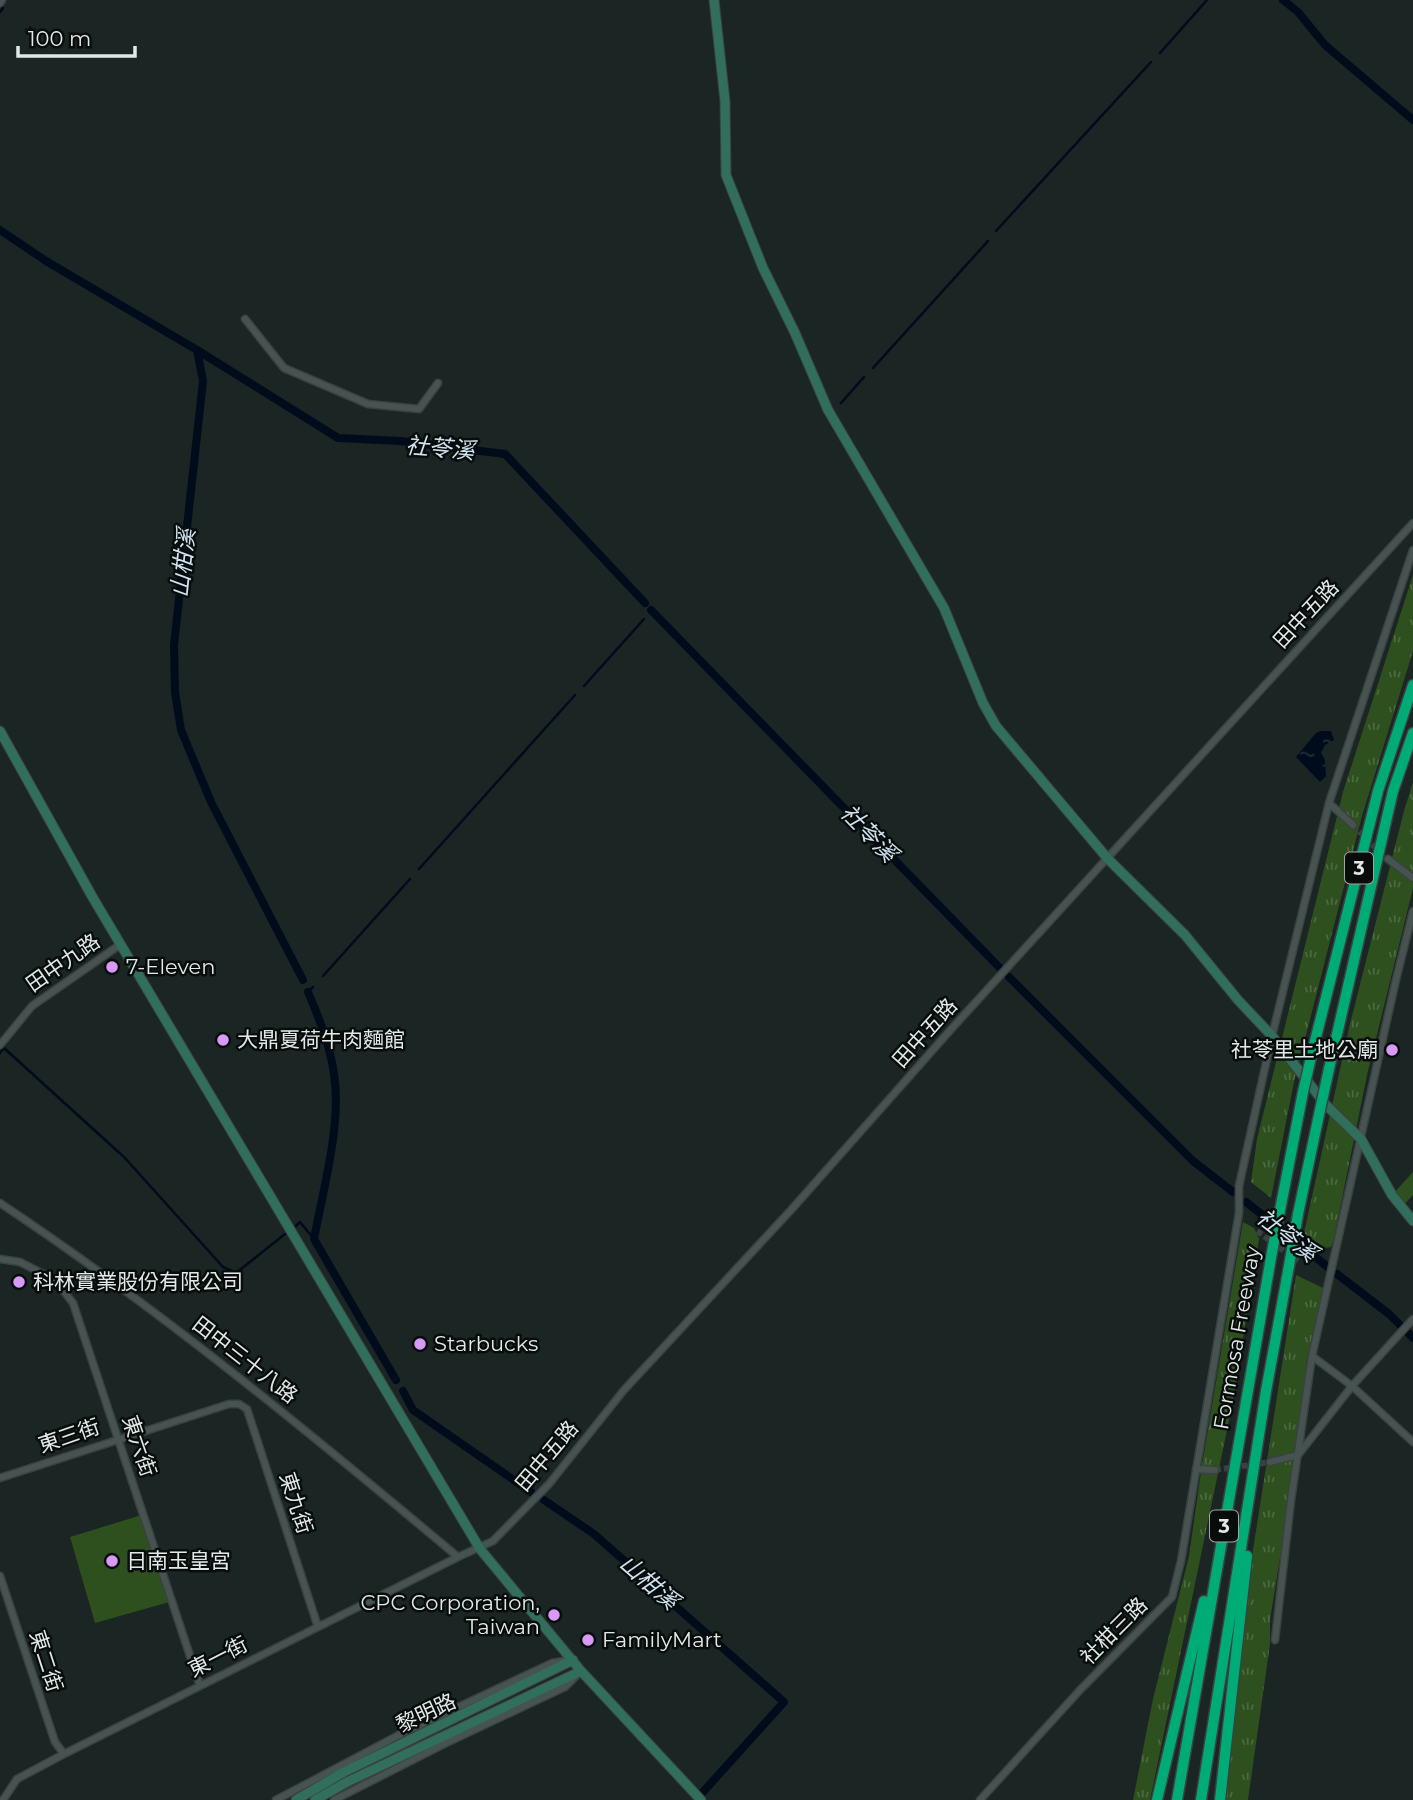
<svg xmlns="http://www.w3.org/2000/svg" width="1413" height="1800" font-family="Montserrat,'Noto Sans TC',sans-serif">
<defs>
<pattern id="grass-tufts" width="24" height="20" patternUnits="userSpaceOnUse" patternTransform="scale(1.75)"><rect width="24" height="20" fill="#2e501f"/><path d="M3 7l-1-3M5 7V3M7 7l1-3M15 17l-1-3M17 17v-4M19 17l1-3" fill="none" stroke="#4c6940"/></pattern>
<pattern id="water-ripples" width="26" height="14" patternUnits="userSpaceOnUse" patternTransform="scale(1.75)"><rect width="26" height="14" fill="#000c1b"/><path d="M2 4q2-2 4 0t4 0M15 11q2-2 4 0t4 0" fill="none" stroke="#252f3c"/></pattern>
</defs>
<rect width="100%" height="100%" fill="#1a2524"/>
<path fill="url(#grass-tufts)" d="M1413,575V651L1362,816L1294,1082L1271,1198L1251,1182L1257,1139L1343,792Z
M1413,782V888L1367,1075L1334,1238L1331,1247L1324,1248L1304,1233L1350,1024L1404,811Z
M1243,1222L1254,1228L1259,1239L1232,1406L1150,1800H1133L1153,1699L1189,1556L1202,1465Z
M1296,1275L1323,1288L1307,1359L1295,1464L1270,1620V1644L1248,1800H1222L1235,1665Z"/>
<path fill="#2e501f" d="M1413,1172V1195L1401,1208L1392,1195Z
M145,1514L173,1601L95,1623L70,1537Z"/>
<path fill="url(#water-ripples)" d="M1320,731H1331L1334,740L1325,745L1321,753L1325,760L1326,776L1320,782L1296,757L1315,734Z"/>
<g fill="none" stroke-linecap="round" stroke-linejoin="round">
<path stroke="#000c1b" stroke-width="2.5" d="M0,12L3,8
M1160,53L1207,0
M996,231L1151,62
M873,368L988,241
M841,403L864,377
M651,611L652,610
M584,686L644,619
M419,869L575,695
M323,976L410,879
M308,992L313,987
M0,1053L4,1048L125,1158L223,1267L236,1273L285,1234
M296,1226L300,1222L314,1239"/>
<path stroke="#000c1b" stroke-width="8" d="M1283,0L1298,12L1325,45L1413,120
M0,230L46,261L197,350L338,438L400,441L505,454L645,603
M197,350L203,381L174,645L175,692L181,730L211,802L303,980
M651,610L999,967
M1009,977L1193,1161L1233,1192
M308,992C319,1018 330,1045 334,1074C342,1123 323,1190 314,1239L396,1380
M1246,1202L1329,1268
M1337,1274L1389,1314L1413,1338
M403,1391L413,1410L531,1492
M544,1500L594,1534L784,1702L703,1792"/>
<path stroke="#384241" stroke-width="6" stroke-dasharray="6 3" stroke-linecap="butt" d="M1353,825L1379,851
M1257,1231L1298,1261
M1215,1470L1270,1462"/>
<defs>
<path id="street" d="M0,3L2,0
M245,319L284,368L368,404L419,409L438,383
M1329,803L1353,825
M1388,859L1413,878
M0,1045L32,1006L121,944
M0,1203C161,1310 310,1433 458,1557
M0,1259L20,1262L55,1280L73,1303L200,1686
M1312,1356L1352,1386L1413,1442
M1270,1462L1298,1455L1352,1386L1413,1319
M1196,1469L1215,1470
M0,1478L229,1404H239L247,1409L318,1627
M0,1576L55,1742L64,1754
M1275,1640L1291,1500L1312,1356L1395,984L1413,911
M3,1800L17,1779L64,1754L458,1557L493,1541L549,1484L624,1390L791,1210L954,1026L1413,523
M276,1800L401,1734L552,1663L564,1661
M334,1800L446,1743L565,1687L577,1675
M980,1800L1080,1690L1172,1597L1181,1561L1239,1213V1186L1249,1140L1272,1036L1329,803L1413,550"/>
<path id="secondary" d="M714,0L725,101L726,175L763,268L795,333L828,410L944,608L983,703L996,726L1108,859L1185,935L1238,1000L1272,1036L1326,1105L1361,1139L1392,1195L1413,1221
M0,731L93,898L480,1549L581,1671L701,1800
M296,1800L344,1772L573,1660
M315,1800L347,1782L581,1671"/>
<path id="highway" d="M1312,1053L1378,791L1413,685
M1329,1069L1393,791L1413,733
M1282,1200L1303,1092
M1298,1214L1320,1110
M1157,1800L1204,1601
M1177,1800L1272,1252
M1201,1800L1266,1391L1289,1266
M1220,1800L1247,1556"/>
</defs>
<use href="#street" stroke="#3a4241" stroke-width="9"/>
<use href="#secondary" stroke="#3a4241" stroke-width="11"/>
<use href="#highway" stroke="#3a4241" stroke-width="13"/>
<use href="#street" stroke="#475351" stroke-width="6"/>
<use href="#secondary" stroke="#326e5c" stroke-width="9"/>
<use href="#highway" stroke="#00ac76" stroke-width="10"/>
<defs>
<path id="highway-bridge" d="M1303,1092L1312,1053
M1320,1110L1329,1069
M1272,1252L1282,1200
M1289,1266L1298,1214"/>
</defs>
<use href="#highway-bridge" stroke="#3a4241" stroke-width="13" stroke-linecap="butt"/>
<use href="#highway-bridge" stroke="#00ac76" stroke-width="10"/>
</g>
<g fill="#d99af7" stroke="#080d0c" stroke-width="2.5">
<circle cx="112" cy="967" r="7"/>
<circle cx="223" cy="1040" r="7"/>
<circle cx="1392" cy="1050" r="7"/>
<circle cx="19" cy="1282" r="7"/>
<circle cx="420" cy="1344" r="7"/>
<circle cx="112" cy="1561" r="7"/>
<circle cx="554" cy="1615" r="7"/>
<circle cx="588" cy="1640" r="7"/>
</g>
<g text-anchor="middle" stroke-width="5" stroke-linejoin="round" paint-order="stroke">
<g fill="#080d0c" stroke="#a0a6a5" stroke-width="2">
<rect x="1345" y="852.5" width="28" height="31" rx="5"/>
<rect x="1210" y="1510.5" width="28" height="31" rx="5"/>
</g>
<g font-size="19" font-weight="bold" fill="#e1e8e7">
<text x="1359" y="875">3</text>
<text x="1224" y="1533">3</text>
</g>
<g font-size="21" fill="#e1e8e7" stroke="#080d0c">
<text transform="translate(1306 614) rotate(-47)" y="7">田中五路</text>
<text transform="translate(63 963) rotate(-35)" y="7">田中九路</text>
<text transform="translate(925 1033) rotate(-48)" y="7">田中五路</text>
<text transform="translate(1237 1338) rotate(-80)" y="7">Formosa Freeway</text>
<text transform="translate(245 1360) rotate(38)" y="7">田中三十八路</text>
<text transform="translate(69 1436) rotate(-19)" y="7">東三街</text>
<text transform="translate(139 1446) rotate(71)" y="7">東六街</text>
<text transform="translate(547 1456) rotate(-50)" y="7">田中五路</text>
<text transform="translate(296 1503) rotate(72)" y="7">東九街</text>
<text transform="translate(1114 1631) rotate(-45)" y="7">社柑三路</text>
<text transform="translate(218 1657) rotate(-27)" y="7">東一街</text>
<text transform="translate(46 1661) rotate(72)" y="7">東二街</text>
<text transform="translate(426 1713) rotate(-25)" y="7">黎明路</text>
</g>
<g font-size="21" fill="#e1e8e7" stroke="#080d0c" text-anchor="start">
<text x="126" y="974">7-Eleven</text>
<text x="237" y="1047">大鼎夏荷牛肉麵館</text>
<text x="1378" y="1057" text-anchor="end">社苓里土地公廟</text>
<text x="33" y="1289">科林實業股份有限公司</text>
<text x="434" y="1351">Starbucks</text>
<text x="126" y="1568">日南玉皇宮</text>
<text x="540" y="1610" text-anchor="end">CPC Corporation,<tspan x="540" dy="24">Taiwan</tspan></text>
<text x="602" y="1647">FamilyMart</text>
</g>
<g font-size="23" font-style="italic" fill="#cee2f0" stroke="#080d0c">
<text transform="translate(440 448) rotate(5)" y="8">社苓溪</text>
<text transform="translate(183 563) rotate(-84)" y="8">山柑溪</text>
<text transform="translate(869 833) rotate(46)" y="8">社苓溪</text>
<text transform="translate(1287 1235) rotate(38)" y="8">社苓溪</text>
<text transform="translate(649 1582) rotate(41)" y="8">山柑溪</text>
</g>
</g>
<path d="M18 46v10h117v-10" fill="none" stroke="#e1e8e7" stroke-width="3.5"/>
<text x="28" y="46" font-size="21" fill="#e1e8e7" stroke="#080d0c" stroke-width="5" paint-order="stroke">100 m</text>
</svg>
